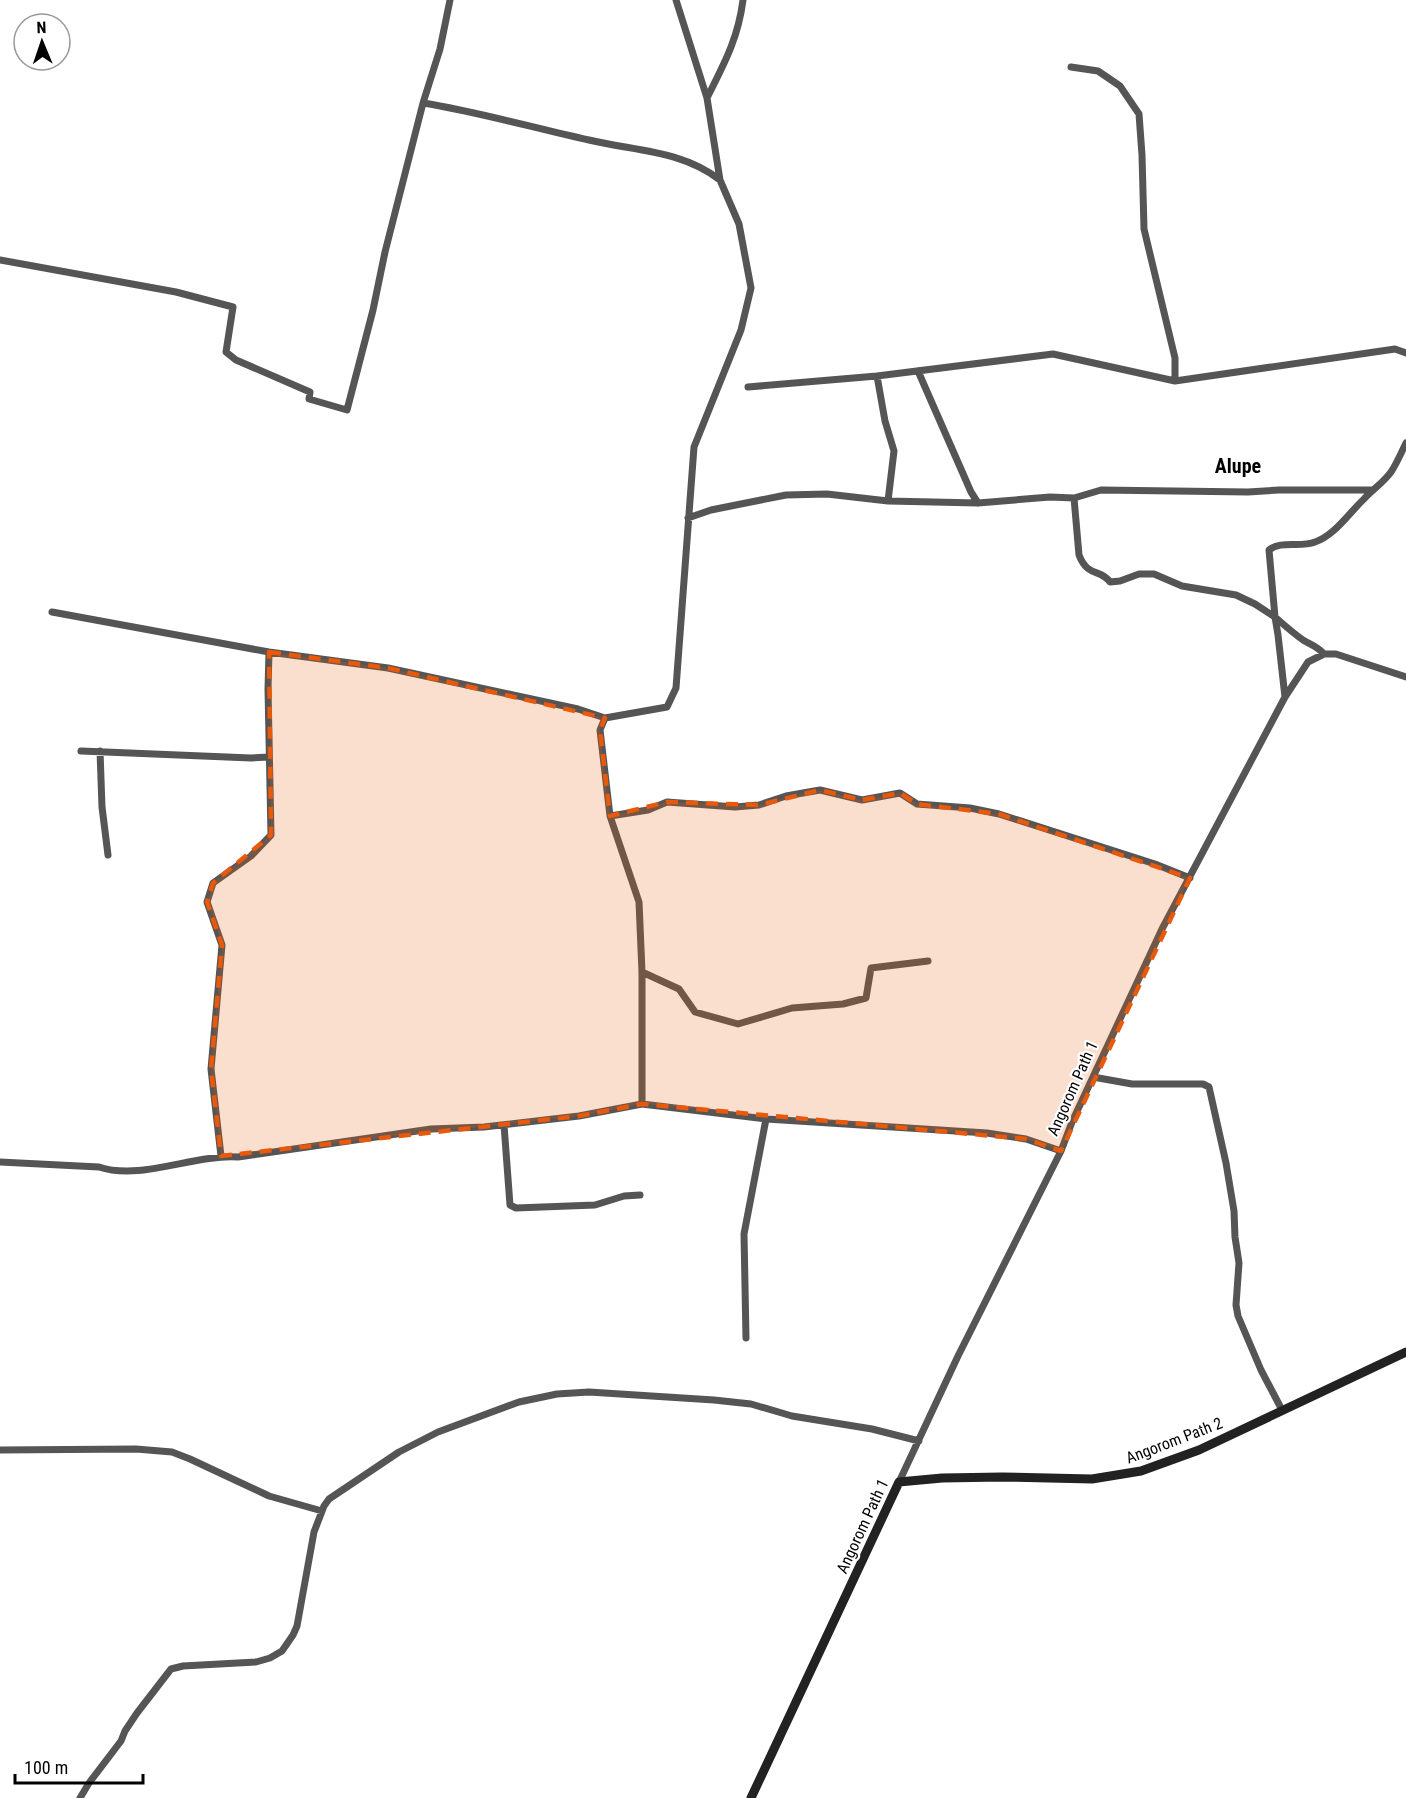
<svg xmlns="http://www.w3.org/2000/svg" width="1406" height="1798" font-family="'Roboto Condensed',sans-serif">
<rect width="100%" height="100%" fill="#fff"/>
<g fill="none" stroke-linecap="round" stroke-linejoin="round">
<path stroke="#555" stroke-width="7" d="M676,0L707,98L720,180L739,224L751,288L741,330L694,447L676,688L667,707L605,718L600,730L610,816L639,902L642,972V1104L766,1119L987,1133L1026,1139L1061,1151
M1071,67L1098,71L1120,86L1139,114L1142,155L1144,229L1175,358V381
M707,98C724,64 738,39 743,0
M423,103C479,112 534,128 589,140C634,151 682,150 720,180
M0,260L176,292L233,307L226,352L236,360L310,392L309,399L347,410L373,310L385,252L423,103L440,49L450,0
M918,371L971,492L978,503
M877,376L885,421L894,451L888,501
M748,387L877,376L1053,354L1175,381L1395,349L1406,353
M1074,498L1101,490L1248,492L1279,490H1373
M688,518L711,510L786,495L827,494L888,501L978,503L1050,497L1074,498L1079,555C1088,578 1100,568 1110,582L1120,581L1139,574H1154L1182,586L1236,595L1255,604L1275,617L1278,635L1285,697
M52,612L269,652L388,668L578,709L605,718
M1324,654C1317,646 1311,645 1303,640C1293,633 1284,625 1275,617L1269,550C1281,540 1300,548 1315,542C1334,536 1349,513 1364,499C1372,490 1383,483 1391,472C1397,463 1401,453 1406,443
M81,751L251,758L269,757
M100,751L102,807L108,855
M610,816L648,810L667,802L735,807L759,805L786,796L820,790L862,800L900,793L917,804L970,808L999,814L1155,864L1190,878
M642,972L679,989L695,1012L738,1024L792,1008L843,1004L866,998L871,968L928,961
M1093,1077L1132,1084H1203L1209,1087L1226,1163L1234,1211L1235,1237L1239,1263L1236,1305L1238,1316L1261,1370L1282,1410
M504,1125L510,1205L516,1208L595,1205L624,1196L640,1195
M221,1156L211,1069L222,945L207,902L213,883L251,856L271,835L268,689L269,652
M0,1162L99,1167C141,1181 194,1154 238,1157L431,1129L484,1127L579,1116L642,1104
M746,1338L744,1234L766,1119
M0,1450L136,1449L172,1452L190,1459L269,1496L322,1511
M899,1482L958,1356L1061,1151L1072,1122L1162,929L1285,697L1308,662L1324,654H1336L1406,677
M80,1798L89,1783L121,1741L125,1731L137,1713L171,1669L183,1666L256,1662L270,1658L282,1651L293,1635L297,1626L314,1532L324,1506L329,1499L399,1452L438,1432L519,1402L557,1394L589,1392L714,1400L751,1404L792,1416L872,1429L919,1441"/>
<path stroke="#222" stroke-width="9" d="M751,1798L899,1482L942,1478L1002,1477L1092,1479L1141,1471L1199,1450L1406,1352"/>
</g>
<path fill="#e8590c" fill-opacity="0.2" stroke="#e8590c" stroke-width="4.5" stroke-dasharray="12 8" stroke-linejoin="round" d="M269,652L388,668L605,718L600,730L610,816L667,802L759,805L820,790L862,800L900,793L917,804L999,814L1190,878L1061,1151L1026,1139L642,1104L579,1116L221,1156L211,1069L222,945L207,902L213,883L271,835Z"/>
<g text-anchor="middle" stroke-width="4.5" stroke-linejoin="round" paint-order="stroke">
<g font-size="16" fill="#000" stroke="#fff">
<text transform="translate(1072 1088) rotate(-66)" y="6">Angorom Path 1</text>
<text transform="translate(1174 1440) rotate(-21)" y="6">Angorom Path 2</text>
<text transform="translate(862 1526) rotate(-65)" y="6">Angorom Path 1</text>
</g>
<g font-size="20" font-weight="bold" fill="#000" stroke="#fff">
<text x="1238" y="473">Alupe</text>
</g>
</g>
<g transform="translate(42 42) rotate(358)"><circle r="28" fill="#ffffff" stroke="#999999" stroke-width="1.5"/>
<path d="M0-4.5L10 22L0 15L-10 22Z" fill="#000000"/>
<text y="-9" font-size="16" font-weight="bold" text-anchor="middle" fill="#000000">N</text>
</g>
<path d="M15 1774v9h128v-9" fill="none" stroke="#000000" stroke-width="3"/>
<text x="24" y="1774" font-size="18" fill="#000000" stroke="#ffffff" stroke-width="4.5" paint-order="stroke">100 m</text>
</svg>
